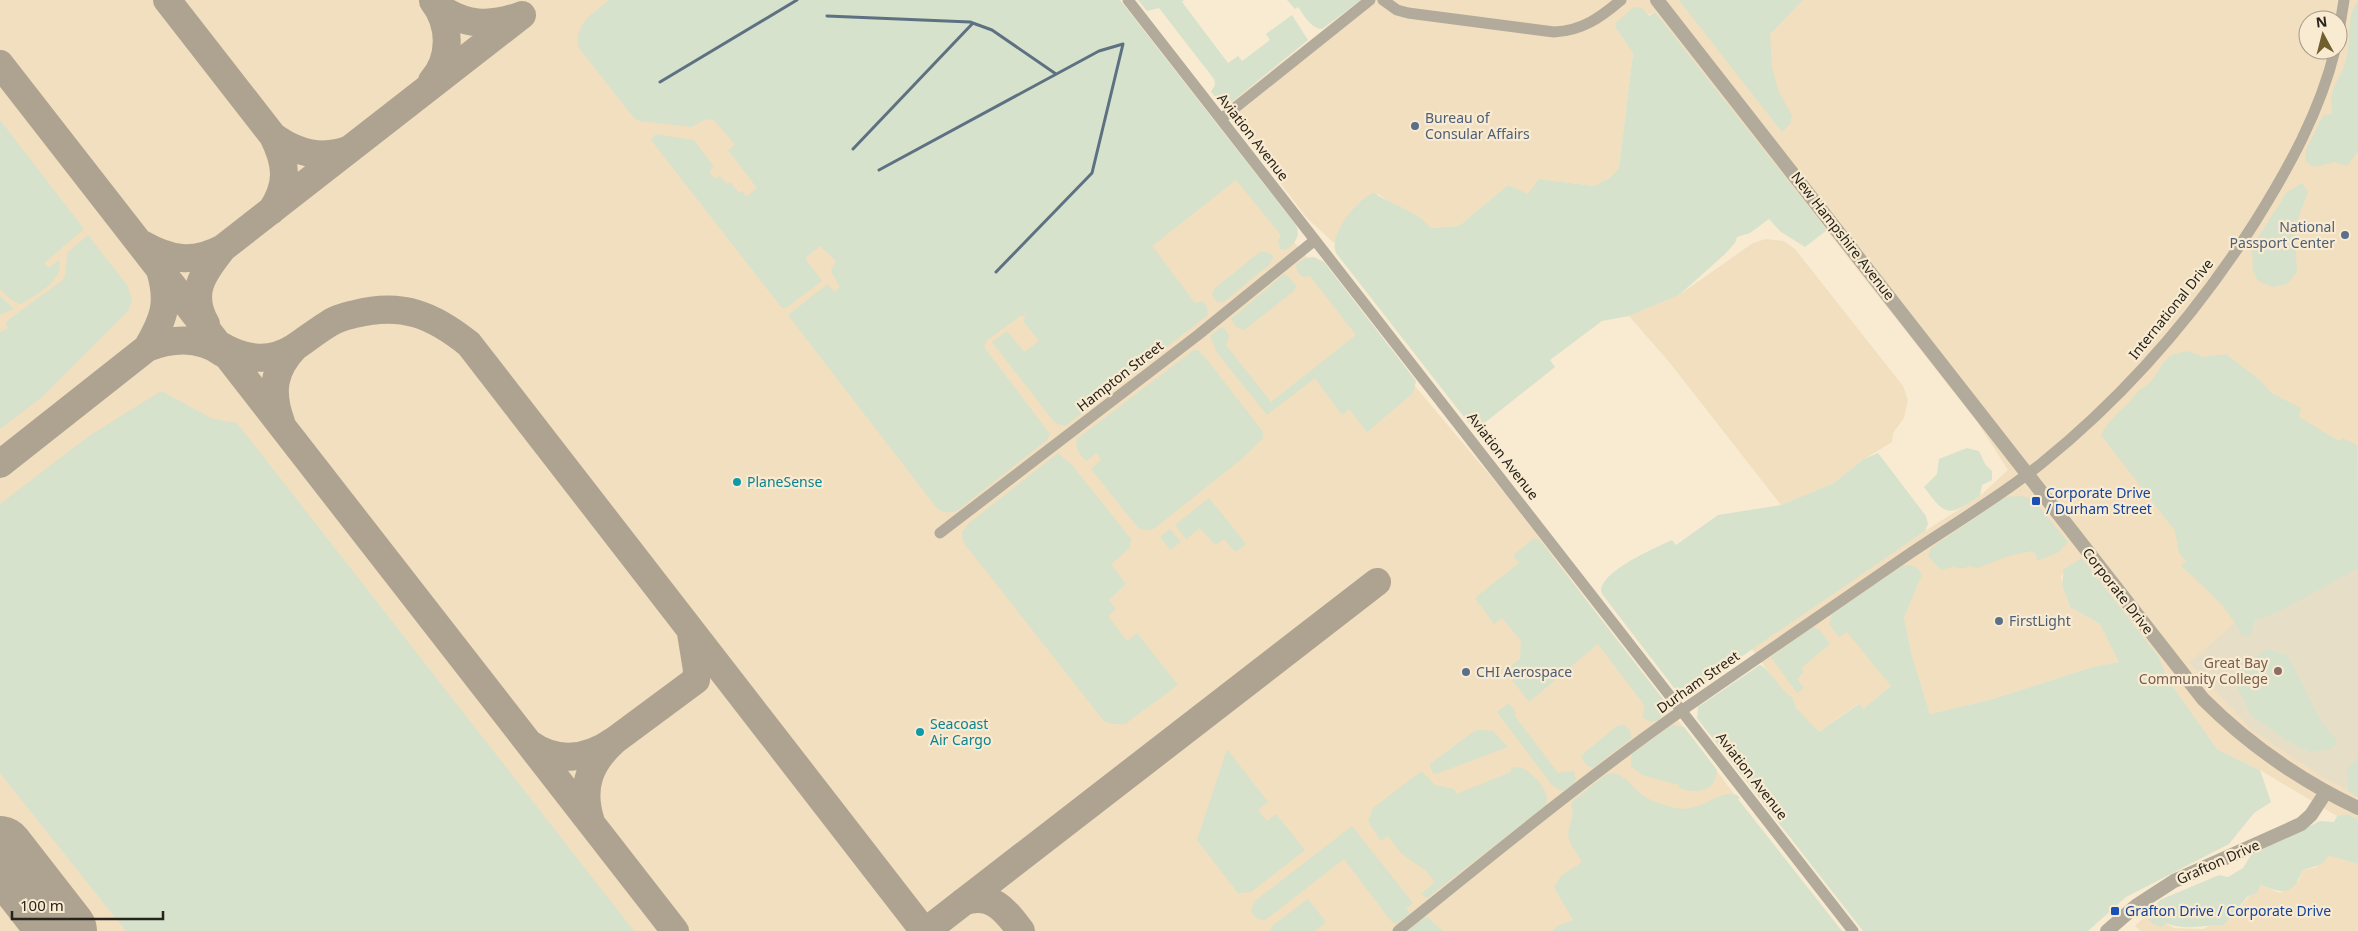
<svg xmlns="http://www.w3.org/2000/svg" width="2358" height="931" font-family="'Noto Sans',sans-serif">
<rect width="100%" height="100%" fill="#f8ebd1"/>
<path fill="#f1dfbf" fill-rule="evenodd" d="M0,0H1103L1238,175L1508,497L1738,799L1620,931H0Z
M1361,0H2358V819L2346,814L2337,816L2260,770L2217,749L2169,681L2158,656L2082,558L2061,576L2062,584L2070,607L2100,624L2120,662L2089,668L1993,699L1930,714L1912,656L1904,618L1922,575L1876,666L1891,686L1863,709L1858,704L1819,732L1804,719L1796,708L1793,698L1783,691L1752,649L1925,531L1980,496L2008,470L1978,423L1655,12L1616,28L1633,53L1619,168L1610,178L1594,186L1539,179L1528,195L1508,185L1459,226L1432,228L1418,216L1401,209L1378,194L1355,209L1340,229L1334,243L1306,217L1220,103L1223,105L1231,103ZM2308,20H2338V50H2308Z
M1766,239L1784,241L1795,249L1903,386L1908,400L1904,418L1893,433L1892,442L1864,459L1834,483L1781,505L1670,363L1629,316L1679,295L1753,243Z
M2327,854L2358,864V931H2141L2135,926L2149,912L2150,920L2166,923L2174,928L2203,929L2212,925H2224L2259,885L2280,893L2299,880L2302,871L2317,867Z"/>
<path fill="#e7dec8" d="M2358,564V794L2327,780L2253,731L2189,663L2248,611Z"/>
<path fill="#d6e2cb" d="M609,0H1120L1295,224C1302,235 1295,244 1285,250L1280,249L1278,241L1281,235L1236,180L1152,246L1195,303L1201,301L1206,304L1208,315L1065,426L1055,423L992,342L1007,331L1024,352L1039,341L1024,322L1025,315L1020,316L986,341L984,347L1050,434L1047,440L958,510C950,514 942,513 936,507L788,315L828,284L834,292L840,287L831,271L836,261L820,246L805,258L822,281L786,308H782L651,140L656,134L694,140L714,167L709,171L715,179L720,176L727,184L730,182L739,193L742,191L746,197L757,188L728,150L735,145L714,120L706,119L692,127L640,121L634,118L579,48C573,24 593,14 609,0Z
M1138,0H1184L1182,2L1228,63L1238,56L1242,61L1270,40L1266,34L1292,15L1308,40L1233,101L1223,105L1211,92L1215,85L1214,79L1159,8L1147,11Z
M1287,0H1361L1322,29C1310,28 1305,16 1298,7L1295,9Z
M1679,0H1803L1770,34L1772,67L1778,90L1792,116L1790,124L1782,132Z
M2358,0V151L2347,166L2335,162L2314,167L2305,161L2306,150L2323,115L2332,114C2328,84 2342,81 2347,56C2351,37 2346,17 2358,0Z
M1634,7H1641L1649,16L1655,12L1827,230L1805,247L1781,232L1769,219L1750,233L1737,237L1735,243L1725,254L1679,295L1629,316L1602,321L1550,360L1555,367L1482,425L1471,426L1336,253C1328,235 1357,200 1373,193L1418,216L1432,228L1459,226L1508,185L1528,194L1539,179L1594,186L1610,178L1619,168L1633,53L1616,28V23Z
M0,120L84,229L44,263L48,268L59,260C64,282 37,293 21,304L13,301L0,289Z
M2302,183L2308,192L2297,221L2295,234L2297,272L2287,284L2273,287L2258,281L2253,271L2252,247L2287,192Z
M88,235L127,285L132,299L129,310L42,397L0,429V332L8,328L6,324L8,320L63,280L66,273L67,253Z
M1261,251L1271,254L1273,257L1271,263L1224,302H1217L1212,295L1214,289Z
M1314,257L1324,262L1416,381L1413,393L1367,432L1349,409L1342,415L1315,378L1267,415L1218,354L1210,336L1221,327L1225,329L1229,336L1226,345L1271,402L1356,335L1310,276L1303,277L1297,272L1296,264L1306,258Z
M1284,274L1291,279L1296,286L1294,291L1244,330L1236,327L1231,319Z
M0,296L14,309L0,315Z
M1194,350H1198L1208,361L1263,432V438L1244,457L1155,528L1151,530L1139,529L1091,469L1101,460L1097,453L1086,461C1080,454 1073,447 1078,438Z
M2188,351L2203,357L2226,354L2262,382L2271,393L2301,408L2299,417L2339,441L2343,438L2357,445L2358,568L2280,611L2254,621L2251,636L2241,635C2231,609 2202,585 2181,566L2186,561L2179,553L2175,531L2101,435C2110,416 2129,406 2140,389C2156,384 2158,363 2172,355C2176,353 2183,352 2188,351Z
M161,391L213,419L237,423L634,931H126L0,773V504L89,436Z
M1967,448L1979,451L1985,464L1992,471V480L1982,485L1980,496C1950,515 1947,519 1924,487L1937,474L1939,459Z
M1058,453L1072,465L1131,539L1130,548L1111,564L1126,584L1109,600L1116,609L1108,616L1127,641L1137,633L1178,685L1125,724H1112L1104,721L963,542L962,532L969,523Z
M1878,453L1926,516L1928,524L1925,531L1687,694L1678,693L1602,594C1594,574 1657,547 1672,540L1676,545L1718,515L1781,505L1834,483L1864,459Z
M2021,496L2033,499L2068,542L2059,552L2037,561L2036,555L2032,551L2008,556L1978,568L1969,566L1965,568H1956L1955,566L1941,570L1928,556L1931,548L2005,497Z
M1209,498L1246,544L1235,552L1224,539L1215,545L1200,528L1186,539L1175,525Z
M1170,529L1181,542L1170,550L1160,537Z
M1533,539H1538L1541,542L1663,699L1665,709L1659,720L1651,722L1643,717L1645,706L1598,644L1529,702L1505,670L1520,659L1521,641L1502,618L1494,624L1475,598L1519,563L1514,557L1515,554Z
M2082,558L2158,656L2169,681L2217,749L2260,770L2271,802L2254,813L2229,844L2126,897L2088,931H1863L1697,718L1698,707L1760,665C1768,667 1780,690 1793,698L1796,708L1819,732L1859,704L1863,709L1891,686L1847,632L1839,637L1829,624L1832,614L1902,566C1911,563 1918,567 1922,575L1904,618L1912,656L1930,714L1993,699L2089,668L2119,662L2100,624L2070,607L2062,584L2064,569Z
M1813,627L1820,630L1830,644L1801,668L1804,672L1797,679L1804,688L1797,693L1771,657Z
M2269,649L2288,656L2322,723L2338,741L2331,749L2310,752L2286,740L2252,716L2238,689L2234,677L2260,653Z
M1509,703L1516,713L1514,715L1558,773L1574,771L1576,778L1573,786L1562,791L1552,785L1497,712Z
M1624,725L1629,729L1632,738L1593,768L1586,765L1581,756L1584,753L1617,726Z
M1672,725L1684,727L1717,770C1716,792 1697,794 1679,788V785L1642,775L1631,766V757L1633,753Z
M1478,730L1493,731L1508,747L1436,774L1432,772L1430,764L1473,732Z
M1227,749L1268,802L1258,810L1267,821L1276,814L1305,850L1251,892L1238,893L1197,840Z
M2358,758V797L2348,791L2347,768Z
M1518,767C1530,769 1552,791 1546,805L1427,898L1421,894L1435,882L1426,871L1401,853L1388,836L1381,841L1368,821L1373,808L1419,773L1422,772L1435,785L1454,789L1456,794L1511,772V768Z
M1611,773C1626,774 1631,787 1642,795C1651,801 1664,805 1675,808C1702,814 1717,789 1737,795L1740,798L1738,799L1842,931H1552L1558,926L1573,920L1554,887L1561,876L1582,862C1570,841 1564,843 1572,818C1574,813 1571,808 1572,802L1605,775Z
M2346,814L2358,819V864L2328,855C2322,868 2314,865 2302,871C2292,897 2282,893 2260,885L2257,893L2248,896L2224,925C2205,925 2184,931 2166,923L2162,927L2155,925L2149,920V912L2160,900L2219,875L2228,877L2243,868L2251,855L2320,821L2334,822L2337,816Z
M1352,826L1413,903L1406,908L1410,914L1396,924L1391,921L1344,859L1265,920L1257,919L1251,911L1255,901Z
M1308,899L1326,922L1315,931H1270L1273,925Z
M1427,917L1443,931H1408L1423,918Z"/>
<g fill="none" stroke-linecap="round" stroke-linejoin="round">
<path stroke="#5e7182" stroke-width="3" d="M827,16L970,22L992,30L1056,74
M660,82L797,0
M853,149L973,23
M879,170L1099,51L1123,44L1092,173L996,272"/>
<path stroke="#aea390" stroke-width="28" d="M167,0L273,136C287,164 289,185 271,211
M0,64L675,931
M432,81C452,58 451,24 433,1
M273,136C296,153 323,160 350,149
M142,244C170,260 193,264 223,248C203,273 188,293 206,324
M223,248L522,15C490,27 464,26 436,5
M220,345C245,360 270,363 295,347C273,370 270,392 281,422
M295,347C307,339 318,330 330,323C337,318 347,316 355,314C402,302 433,315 469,344L924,931
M147,348C164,319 170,303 160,270
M0,464L147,348C173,338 200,336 224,354
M615,740L696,680L697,670L691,633
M530,744C558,764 588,759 615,740C589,763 580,788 591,822
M963,902C991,891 1006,911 1021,931
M926,931L1377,582"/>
<path stroke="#aea390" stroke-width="68" d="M0,850L63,931"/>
<path stroke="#b2aa9a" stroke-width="11" d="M1128,0L1853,931
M1383,0L1397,10L1408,13L1554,32C1582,31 1601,17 1621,0
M2338,37L2344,0
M1221,119L1370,0
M940,533L1198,335L1315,240
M1398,931C1491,856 1586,778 1684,709C1760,656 1836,604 1912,552C1955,523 2001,496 2042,463C2126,395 2197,313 2255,222C2288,169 2320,112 2335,50"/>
<path stroke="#b2aa9a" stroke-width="14" d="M1657,0L2203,699C2249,745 2299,780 2358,808
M2107,931L2137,905L2174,881L2301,824L2311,815L2326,792"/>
</g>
<g fill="#5c6f8a" stroke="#f8ebd1" stroke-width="2">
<circle cx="1415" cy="126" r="5"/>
<circle cx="2345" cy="235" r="5"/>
<circle cx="1999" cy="621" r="5"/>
<circle cx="1466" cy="672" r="5"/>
</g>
<g fill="#0f9aa8" stroke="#f8ebd1" stroke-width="2">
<circle cx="737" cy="482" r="5"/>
<circle cx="920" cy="732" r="5"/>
</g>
<g fill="#1a4fb4" stroke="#f8ebd1" stroke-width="2">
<rect x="2031" y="496" width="10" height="10" rx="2.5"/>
<rect x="2110" y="906" width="10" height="10" rx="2.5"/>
</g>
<circle fill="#8d6e63" stroke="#f8ebd1" stroke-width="2" cx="2278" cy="671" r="5"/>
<g text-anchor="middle" stroke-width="4.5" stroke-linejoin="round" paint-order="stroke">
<g font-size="14" fill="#4e5e75" stroke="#f8ebd1" text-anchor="start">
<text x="1425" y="123">Bureau of<tspan x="1425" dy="16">Consular Affairs</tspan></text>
<text x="2335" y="232" text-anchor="end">National<tspan x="2335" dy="16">Passport Center</tspan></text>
<text x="2009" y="626">FirstLight</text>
<text x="1476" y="677">CHI Aerospace</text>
</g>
<g font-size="14" fill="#28231a" stroke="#f8ebd1">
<text transform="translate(1253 137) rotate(52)" y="5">Aviation Avenue</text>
<text transform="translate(1843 236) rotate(52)" y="5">New Hampshire Avenue</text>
<text transform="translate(2171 309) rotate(-51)" y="5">International Drive</text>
<text transform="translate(1120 376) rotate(-38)" y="5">Hampton Street</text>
<text transform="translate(1503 456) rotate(52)" y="5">Aviation Avenue</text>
<text transform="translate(2118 591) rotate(52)" y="5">Corporate Drive</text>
<text transform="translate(1698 682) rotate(-35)" y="5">Durham Street</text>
<text transform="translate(1752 776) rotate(52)" y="5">Aviation Avenue</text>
<text transform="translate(2218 862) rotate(-24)" y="5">Grafton Drive</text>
</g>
<g font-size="14" fill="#0d838f" stroke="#f8ebd1" text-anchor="start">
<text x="747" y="487">PlaneSense</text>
<text x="930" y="729">Seacoast<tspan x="930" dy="16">Air Cargo</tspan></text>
</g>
<g font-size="14" fill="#164399" stroke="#f8ebd1" text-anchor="start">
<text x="2046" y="498">Corporate Drive<tspan x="2046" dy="16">/ Durham Street</tspan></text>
<text x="2125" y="916">Grafton Drive / Corporate Drive</text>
</g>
<g font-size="14" fill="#785e54" stroke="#f8ebd1" text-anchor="end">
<text x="2268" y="668">Great Bay<tspan x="2268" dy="16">Community College</tspan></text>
</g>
</g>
<g transform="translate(2323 35) rotate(353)"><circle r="24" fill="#f8ebd1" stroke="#a59b88"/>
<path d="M0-4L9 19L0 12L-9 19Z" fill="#715f2d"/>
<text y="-8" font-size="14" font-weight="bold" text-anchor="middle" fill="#28231a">N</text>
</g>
<path d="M12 911v8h151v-8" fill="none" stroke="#28231a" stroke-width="2.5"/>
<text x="20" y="911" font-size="15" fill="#28231a" stroke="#f8ebd1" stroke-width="4" paint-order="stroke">100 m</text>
</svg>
